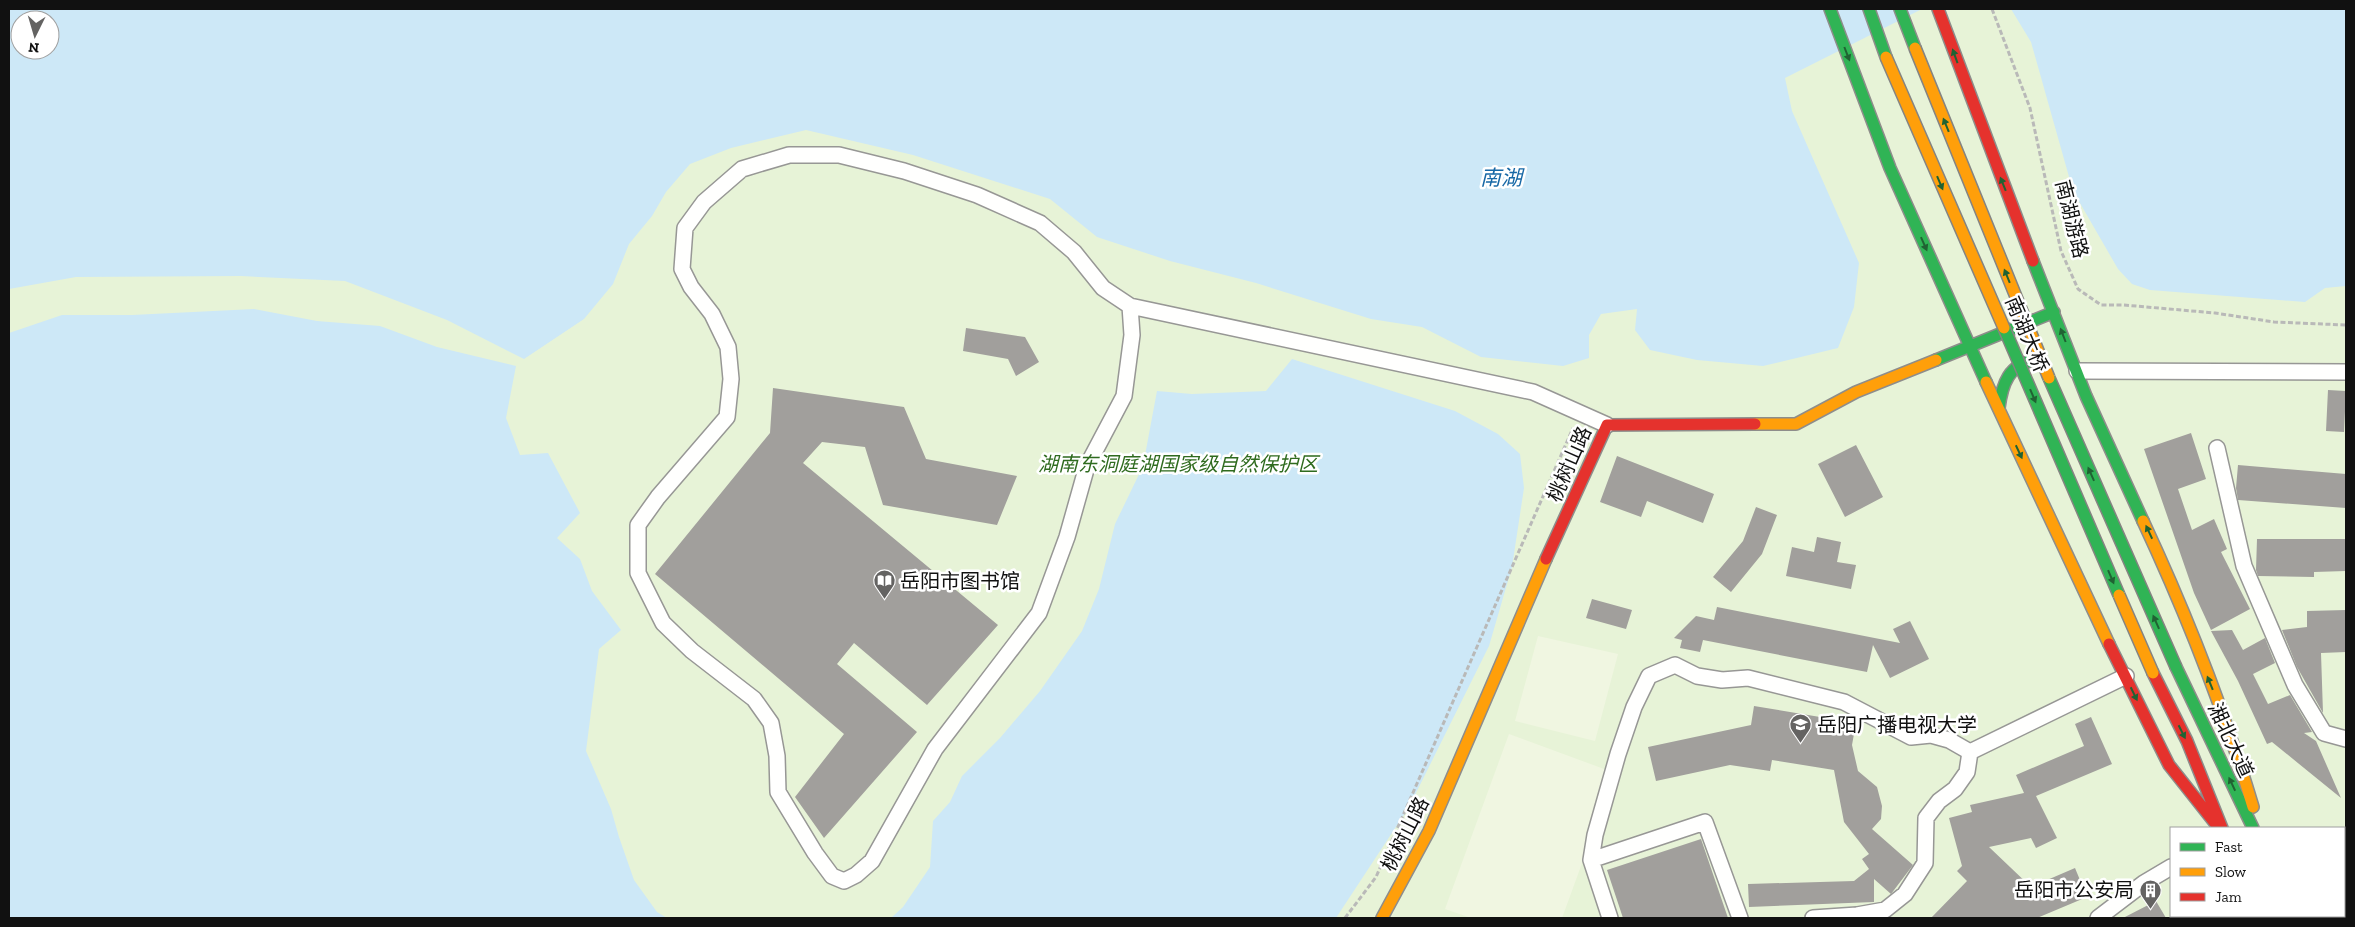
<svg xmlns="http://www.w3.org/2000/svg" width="2355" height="927" font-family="'Zilla Slab','Noto Sans SC',serif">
<rect width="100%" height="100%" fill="#fdfcf7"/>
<path fill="#e7f3d7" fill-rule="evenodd" d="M9,9H2346V918H9ZM20,20H50V50H20ZM2171,828H2344V916H2171Z"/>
<path fill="#f0f6e1" d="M1538,636L1618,654L1595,741L1515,721Z
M1509,734L1615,773L1562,918H1471L1445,909Z"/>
<path fill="#cde8f7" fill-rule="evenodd" d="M9,9H1922L1785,78L1792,111L1859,263L1854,307L1838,348L1763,366L1697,360L1650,350L1635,330L1637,309L1601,314L1589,335V358L1563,366L1481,357L1422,327L1371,319L1256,283L1170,261L1097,237L1050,199L913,155L806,130L731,148L690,164L666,192L652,216L629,244L613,284L584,319L524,359L447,320L345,281L241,276L76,277L9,289ZM20,20H50V50H20Z
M2011,9H2346V286L2325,288L2305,302L2150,290L2132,284L2118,269L2073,191L2031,42Z
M254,309L317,321L380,326L437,347L516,366L506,418L520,455L548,453L580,513L557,538L580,559L592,591L621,630L599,649L586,751L611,809L619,837L634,880L657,912L667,918H9V333L62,315H132Z
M1292,359L1455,411L1498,434L1520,454L1524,488L1512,567L1489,646L1409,807L1336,918H891L903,907L930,867L933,821L950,802L962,776L1000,738L1040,691L1082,631L1099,589L1115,524L1143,466L1157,391L1192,394L1266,391Z"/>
<path fill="#a19f9c" d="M966,328L1025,337L1039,362L1016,376L1008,359L963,351Z
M773,388L904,407L926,459L1017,476L997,525L883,505L865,447L822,442L803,463L998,625L927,705L854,643L837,664L917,732L824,838L795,797L844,734L655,574L770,433Z
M2328,390L2346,391L2344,432L2326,431Z
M2191,433L2206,479L2178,489L2192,530L2214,519L2227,549L2221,552L2250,609L2211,630L2194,593L2144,449Z
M1856,445L1883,497L1845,517L1818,464Z
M1617,456L1714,494L1703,523L1647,501L1641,517L1600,502Z
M2238,465L2346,474V508L2238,500L2236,488Z
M1756,507L1777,515L1762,554L1731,592L1713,577L1743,541Z
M1817,537L1841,542L1837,562L1856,565L1851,589L1786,576L1792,547L1814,552Z
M2257,539H2346V571L2314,572V577L2258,576L2256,570Z
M1592,599L1632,610L1626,629L1586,618Z
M1717,607L1900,643L1893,629L1910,621L1929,659L1890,678L1873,645L1867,672L1703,640L1700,652L1680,648L1682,640L1674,638L1696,616L1714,620Z
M2346,610V652L2321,653L2323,713L2297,667L2282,630L2307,627V611Z
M2232,630L2243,650L2265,638L2275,663L2253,674L2268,704L2290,695L2312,732L2304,733L2316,741L2341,798L2272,742L2267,744L2238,681L2211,631Z
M1754,706L1856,723L1852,745L1858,771L1877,787L1882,806L1881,819L1872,829L1913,865L1891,894L1874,879V902L1749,907L1748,884L1854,881L1869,869L1862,859L1869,854L1844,822L1834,770L1772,760L1770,771L1730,765L1656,781L1648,747L1751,725Z
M2091,717L2112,764L2036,796L2057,838L2036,848L2031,838L1989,847L2031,887L2075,868L2087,897L2037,918H1931L1967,881L1957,871L1962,866L1949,818L1972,812L1970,805L2024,793L2016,775L2084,746L2075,724Z
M1701,839L1728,918H1623L1607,870Z
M2156,901L2166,918H2123Z"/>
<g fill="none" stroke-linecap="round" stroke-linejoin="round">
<defs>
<path id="street" d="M1130,306L1132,335L1124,396L1087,466L1067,537L1039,613L935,749L872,861L856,875L844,881L832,876L815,853L778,792L777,756L771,723L754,699L692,651L663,623L638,573V525L658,497L727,417L731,379L728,347L712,314L691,287L682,269L685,228L704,202L742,169L789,155H839L904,171L977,195L1040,223L1074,252L1103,288L1130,306L1533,392L1607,425
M2077,371L2346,372
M2217,448L2244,566L2295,685L2324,733L2346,739
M1591,860L1705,822L1740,918
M1610,918L1591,860L1595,835L1618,754L1634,707L1649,676L1675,665L1697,676L1722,680L1748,678L1844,702L1911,737L1931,735L1949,740L1970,752L2126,676
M1813,918L1857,915L1885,910L1905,894L1925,863L1926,818L1939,801L1955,789L1967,772L1970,752
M2098,918L2144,883L2171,867"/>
<path id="fast" d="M1830,9L1890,168L1986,382
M1869,9L1886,57
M1900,9L1915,48
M2033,261L2086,396L2143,521
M1936,360L2054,312
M1999,408C2002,384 2009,364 2035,360
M2176,667L2253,828
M2344,898L2346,899
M2300,916L2301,918"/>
<path id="slow" d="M1986,382L2109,644
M1755,424H1796L1856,392L1936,360
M2143,521C2186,613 2224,710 2253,807
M2266,916L2268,918
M1382,918L1429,831L1546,559"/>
<path id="jam" d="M1938,9L2033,261
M1546,559L1607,425L1755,424
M2109,644L2169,765L2215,823
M2153,673L2187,741L2222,828
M2344,873H2346"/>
</defs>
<use href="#street" stroke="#979795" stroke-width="18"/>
<use href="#fast" stroke="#8e8d8b" stroke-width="14"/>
<use href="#slow" stroke="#8e8d8b" stroke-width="14"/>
<use href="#jam" stroke="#8e8d8b" stroke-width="14"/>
<path stroke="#b9b9b8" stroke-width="3" stroke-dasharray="5 2.5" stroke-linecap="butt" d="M1992,9L2030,108L2061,251L2078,289L2101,305H2124L2215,313L2274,322L2346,325
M1345,918L1376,877L1573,428"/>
<use href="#street" stroke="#fffffe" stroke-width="15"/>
<use href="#fast" stroke="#30b455" stroke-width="11"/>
<use href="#slow" stroke="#ff9f0a" stroke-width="11"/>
<use href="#jam" stroke="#e5322d" stroke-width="11"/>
<defs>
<path id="fast-bridge" d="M2004,328L2119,595
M2049,378L2176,667"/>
<path id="slow-bridge" d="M1915,48L2049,378
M1886,57L2004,328
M2119,595L2153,673"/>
</defs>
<use href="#fast-bridge" stroke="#858482" stroke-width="14" stroke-linecap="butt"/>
<use href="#slow-bridge" stroke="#858482" stroke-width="14" stroke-linecap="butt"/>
<use href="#fast-bridge" stroke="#30b455" stroke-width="11"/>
<use href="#slow-bridge" stroke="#ff9f0a" stroke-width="11"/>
</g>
<defs><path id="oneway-solid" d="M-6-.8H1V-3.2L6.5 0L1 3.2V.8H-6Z" transform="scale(1.25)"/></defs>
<g fill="#206233">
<use href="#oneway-solid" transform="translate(1847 54) rotate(69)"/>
<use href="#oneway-solid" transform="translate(1955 56) rotate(-110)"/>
<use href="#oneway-solid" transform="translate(1946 125) rotate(-112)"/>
<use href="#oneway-solid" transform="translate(1940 183) rotate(67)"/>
<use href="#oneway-solid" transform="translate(2003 184) rotate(-112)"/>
<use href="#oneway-solid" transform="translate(1924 244) rotate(66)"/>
<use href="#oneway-solid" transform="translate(2007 276) rotate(-112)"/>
<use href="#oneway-solid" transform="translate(2063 335) rotate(-111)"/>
<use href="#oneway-solid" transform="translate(2033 396) rotate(67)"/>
<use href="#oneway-solid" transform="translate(2019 452) rotate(65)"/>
<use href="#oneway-solid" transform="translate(2091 474) rotate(-114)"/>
<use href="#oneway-solid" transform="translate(2149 532) rotate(-115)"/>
<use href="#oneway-solid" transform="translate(2111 577) rotate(67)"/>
<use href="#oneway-solid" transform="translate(2156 622) rotate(-114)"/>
<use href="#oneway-solid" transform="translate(2210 683) rotate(-112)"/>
<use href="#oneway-solid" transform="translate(2134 694) rotate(64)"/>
<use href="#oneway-solid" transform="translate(2182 732) rotate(63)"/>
<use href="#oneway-solid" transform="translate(2232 784) rotate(-115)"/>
</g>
<defs>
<symbol id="library-pin" viewBox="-11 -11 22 30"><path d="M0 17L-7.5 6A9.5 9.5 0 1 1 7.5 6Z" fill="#646362" stroke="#fff"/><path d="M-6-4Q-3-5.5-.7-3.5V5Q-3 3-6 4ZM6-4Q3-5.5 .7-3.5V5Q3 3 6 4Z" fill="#fff"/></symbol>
<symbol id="university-pin" viewBox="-11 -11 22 30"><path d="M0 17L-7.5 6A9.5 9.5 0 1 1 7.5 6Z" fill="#646362" stroke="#fff"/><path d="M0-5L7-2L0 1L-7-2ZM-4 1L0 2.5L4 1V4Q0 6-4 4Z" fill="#fff"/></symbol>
<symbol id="building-pin" viewBox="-11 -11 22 30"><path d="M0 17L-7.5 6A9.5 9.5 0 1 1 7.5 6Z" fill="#646362" stroke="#fff"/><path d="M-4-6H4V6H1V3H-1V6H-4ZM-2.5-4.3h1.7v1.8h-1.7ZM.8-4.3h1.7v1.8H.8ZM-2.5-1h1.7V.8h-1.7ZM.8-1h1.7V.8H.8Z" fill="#fff"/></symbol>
</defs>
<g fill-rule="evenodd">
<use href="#library-pin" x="872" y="568" width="25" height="34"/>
<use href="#university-pin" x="1788" y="712" width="25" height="34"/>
<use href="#building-pin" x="2138" y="878" width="25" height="34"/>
</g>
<g text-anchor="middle" stroke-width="5" stroke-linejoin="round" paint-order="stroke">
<g font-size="20" fill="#111" stroke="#fff">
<text transform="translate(2072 219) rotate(76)" y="7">南湖游路</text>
<text transform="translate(2027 334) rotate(67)" y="7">南湖大桥</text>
<text transform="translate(1569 464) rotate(-66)" y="7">桃树山路</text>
<text transform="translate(2231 740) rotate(65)" y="7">湘北大道</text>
<text transform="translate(1405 834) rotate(-63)" y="7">桃树山路</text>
</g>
<g font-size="20" font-style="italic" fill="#2f6b1f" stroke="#fff">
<text x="1178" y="471">湖南东洞庭湖国家级自然保护区</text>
</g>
<g font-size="20" fill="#111" stroke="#fff" text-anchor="start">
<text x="900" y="588">岳阳市图书馆</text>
<text x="1817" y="732">岳阳广播电视大学</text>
<text x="2134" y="897" text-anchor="end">岳阳市公安局</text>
</g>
<g font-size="21" font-style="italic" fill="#1768a6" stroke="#fff">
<text x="1501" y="185">南湖</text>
</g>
</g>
<rect width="2355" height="927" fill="none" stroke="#111111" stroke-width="20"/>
<rect x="2170" y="827" width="175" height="90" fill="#ffffff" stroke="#a0a0a0"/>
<rect x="2180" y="843" width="25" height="8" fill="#30b455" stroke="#a0a0a0"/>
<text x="2215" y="852" font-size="15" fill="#111111">Fast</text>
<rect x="2180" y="868" width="25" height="8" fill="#ff9f0a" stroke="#a0a0a0"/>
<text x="2215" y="877" font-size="15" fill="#111111">Slow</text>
<rect x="2180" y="893" width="25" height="8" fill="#e5322d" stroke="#a0a0a0"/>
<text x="2215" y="902" font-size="15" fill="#111111">Jam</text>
<g transform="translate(35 35) rotate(185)"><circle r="24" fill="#ffffff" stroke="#a0a0a0"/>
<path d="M0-4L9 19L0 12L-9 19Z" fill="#646362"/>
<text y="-8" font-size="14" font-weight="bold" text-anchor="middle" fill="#111111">N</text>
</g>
</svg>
